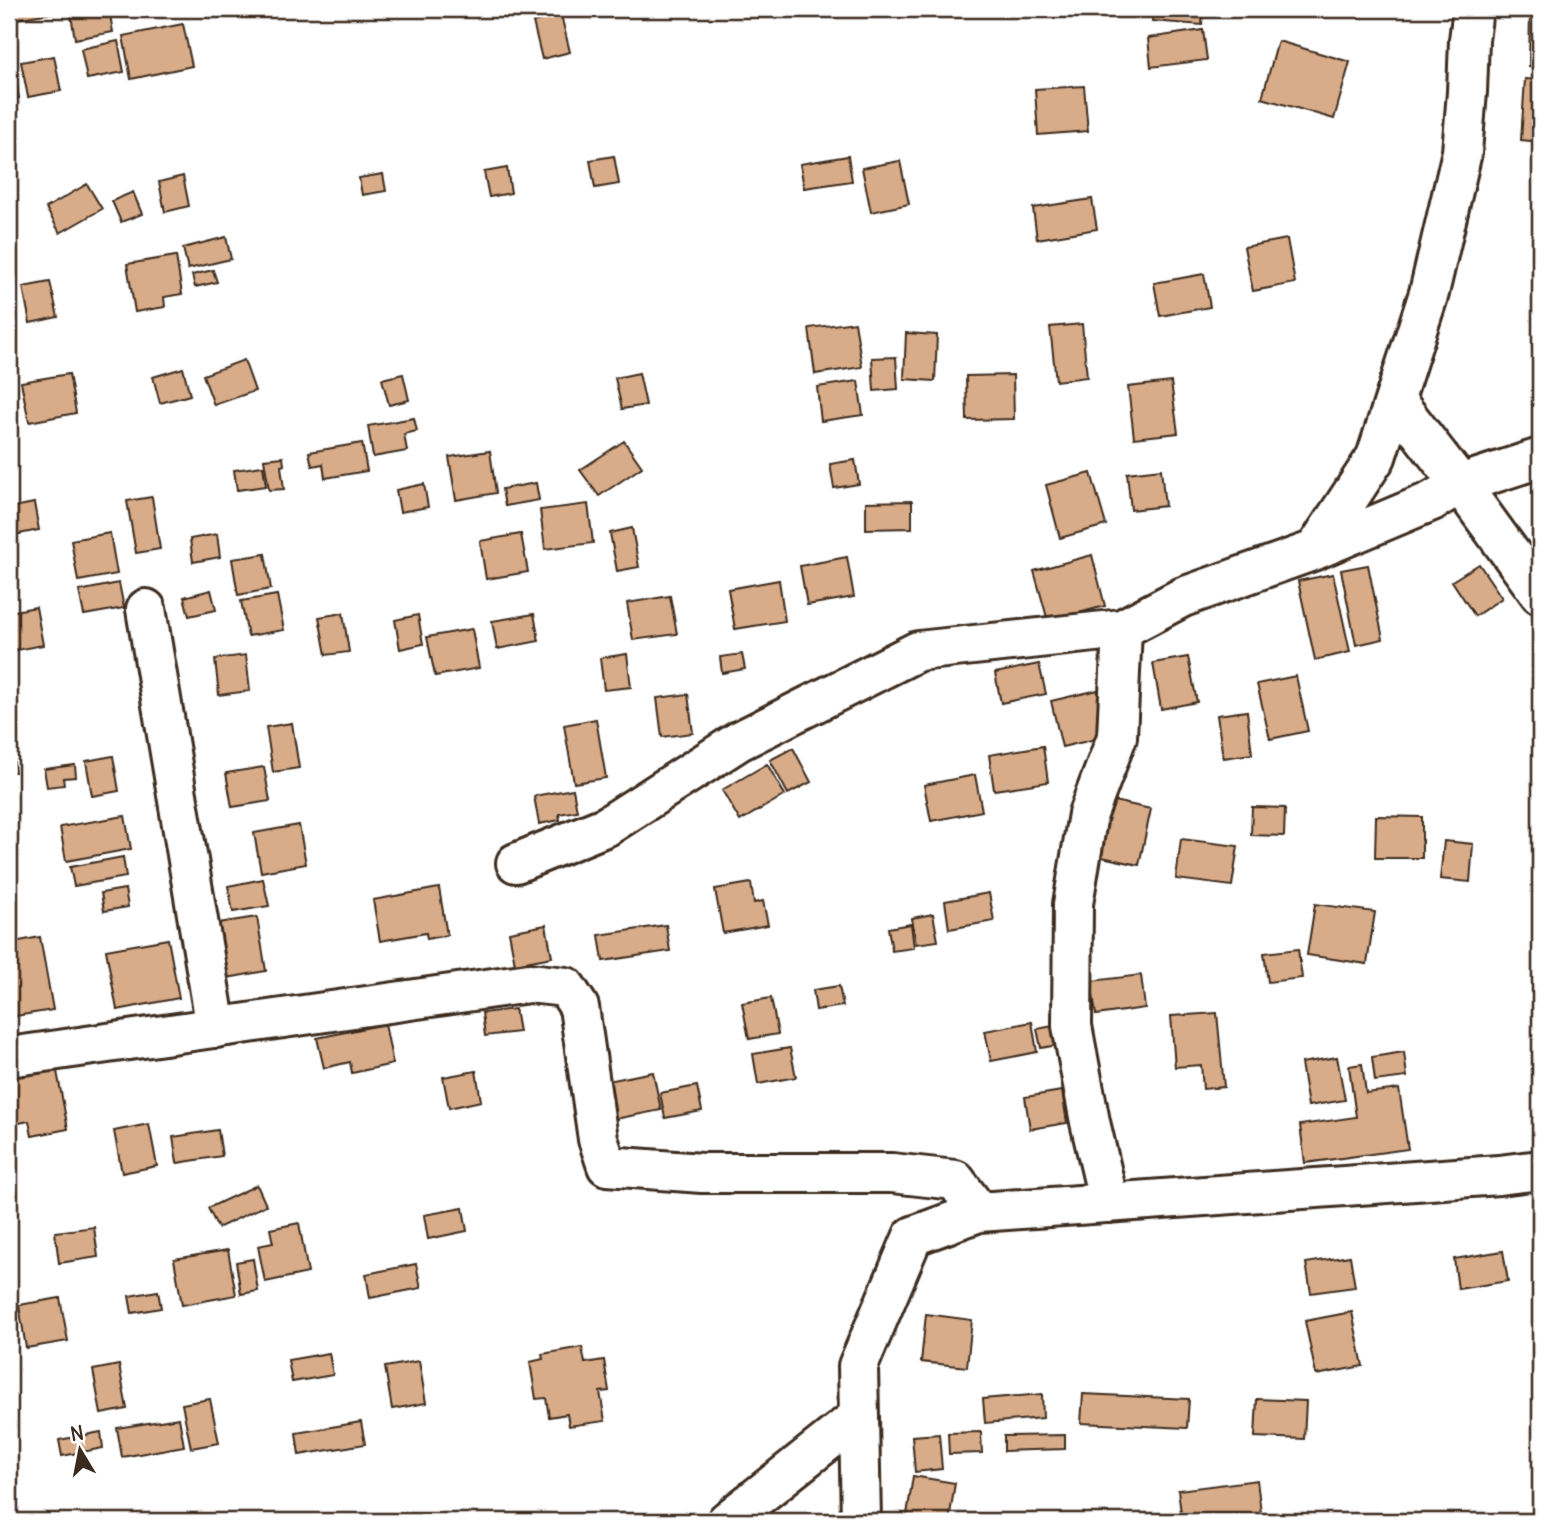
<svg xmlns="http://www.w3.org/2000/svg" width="1549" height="1530" font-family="Delius,sans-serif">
<rect width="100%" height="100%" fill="#fff"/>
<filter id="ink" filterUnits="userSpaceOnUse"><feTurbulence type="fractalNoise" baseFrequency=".0143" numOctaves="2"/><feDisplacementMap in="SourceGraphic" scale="14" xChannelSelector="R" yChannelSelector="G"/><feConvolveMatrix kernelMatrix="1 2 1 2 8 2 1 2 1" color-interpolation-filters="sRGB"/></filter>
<g filter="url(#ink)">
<path fill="#d8ac89" stroke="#3b2a1e" stroke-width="2" d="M9,9H50L51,13L9,20Z
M70,9H109L113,32L75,39Z
M1153,9H1203L1202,25L1152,21Z
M1530,9H1540V68L1529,67Z
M561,15L570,52L542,59L533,22Z
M183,24L192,66L131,79L123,36Z
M1203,30L1207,60L1151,67L1148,38Z
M118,41L124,72L87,79L81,49Z
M1278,41L1350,62L1334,119L1262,98Z
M54,56L61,91L28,97L21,62Z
M13,65L19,98L9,100V66Z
M1525,79L1540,80V142L1521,140Z
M1084,86L1088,131L1038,135L1035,89Z
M614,156L619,184L595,188L590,160Z
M848,156L852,181L804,188L800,164Z
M900,161L909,204L871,212L862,168Z
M507,168L511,193L489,197L484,172Z
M383,174L386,191L362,195L359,178Z
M183,176L189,206L165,212L159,182Z
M87,184L102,209L60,233L46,208Z
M133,192L142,214L121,222L112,201Z
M1092,199L1097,229L1037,239L1033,208Z
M226,237L231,259L188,269L183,248Z
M1287,239L1295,283L1253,291L1244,247Z
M176,256L182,294L164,297L165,307L135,312L127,264Z
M213,270L217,282L195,287L192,275Z
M1204,274L1210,307L1160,316L1154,283Z
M50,282L58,317L30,323L23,287Z
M855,322L862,367L815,374L809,328Z
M1082,324L1087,377L1056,381L1050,327Z
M906,333L937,335L935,381L904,379Z
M896,357L898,389L874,391L872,358Z
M244,360L255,391L214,405L203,375Z
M183,368L190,395L160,403L153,377Z
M639,373L646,405L622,409L615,378Z
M69,374L76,413L29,422L21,382Z
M403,374L409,400L389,405L382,379Z
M1013,375L1014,419L967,420L966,376Z
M858,381L863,415L821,421L817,387Z
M1171,382L1178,433L1134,438L1128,387Z
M414,418L417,431L404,434L407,451L373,457L368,426Z
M624,441L642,467L599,496L580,470Z
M362,443L367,471L325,478L323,464L312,466L309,452Z
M490,451L496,493L456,500L449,457Z
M283,457L284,465L281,466L284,489L269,490L264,459Z
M855,460L859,484L834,488L830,464Z
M263,466L266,486L237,490L234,470Z
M1161,469L1165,506L1131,510L1127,473Z
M1091,473L1106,525L1060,538L1046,485Z
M536,483L539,500L505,506L502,489Z
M424,484L428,507L400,512L396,490Z
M152,497L160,549L136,553L127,501Z
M912,501V528L866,529V502Z
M34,503L39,530L9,536V508Z
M588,504L593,543L545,549L540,510Z
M632,528L639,567L617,571L610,533Z
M110,533L117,574L78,581L71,540Z
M217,534L220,557L193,562L190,539Z
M521,534L528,572L486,579L480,541Z
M265,554L271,589L238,595L232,559Z
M1092,555L1105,606L1048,621L1034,571Z
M847,557L854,597L807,605L800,566Z
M1479,564L1502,598L1475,616L1452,581Z
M1368,565L1383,639L1356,645L1341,570Z
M1333,574L1350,652L1315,660L1298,581Z
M779,580L785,621L735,629L728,589Z
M119,583L124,608L84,615L79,591Z
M211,590L216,610L189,616L184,597Z
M277,595L284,630L248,636L241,601Z
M670,596L677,634L633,640L627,603Z
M36,607L43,645L11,651L9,641V612Z
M343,613L349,652L326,655L319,617Z
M534,614L539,641L497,649L492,621Z
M418,615L423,644L400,649L395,620Z
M472,629L479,668L435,676L427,637Z
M627,654L631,687L604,690L600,658Z
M742,654L745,669L722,673L720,657Z
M246,655L250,691L219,695L215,659Z
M1188,657L1197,702L1161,709L1153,663Z
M1039,664L1046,694L1001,703L995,673Z
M1296,676L1308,731L1270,739L1257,684Z
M1098,690L1109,736L1062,747L1051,701Z
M688,694L693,733L662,737L657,698Z
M1247,711L1252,754L1223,758L1217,715Z
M596,719L606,778L574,783L564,725Z
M292,723L299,768L273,772L266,727Z
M1043,746L1048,782L994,790L989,755Z
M793,748L811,782L788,794L770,760Z
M9,753H13L15,772H9Z
M113,756L119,791L92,796L86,761Z
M767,764L785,795L740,821L722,790Z
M75,765L76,777L63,778L64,785L47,787L44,769Z
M264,767L270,801L232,807L226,773Z
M975,775L982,811L931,821L924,785Z
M573,789L577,811L559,814L560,820L539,824L534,796Z
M1109,800L1151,809L1139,865L1097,856Z
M1252,807L1285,808L1284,836L1251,835Z
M125,816L131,849L66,861L60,827Z
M1376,816L1422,817V858H1375Z
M299,825L306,864L261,872L254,833Z
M1181,839L1238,846L1232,886L1176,879Z
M1444,841L1473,844L1470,882L1440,879Z
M123,857L126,877L74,886L70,867Z
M263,879L269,906L233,912L228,886Z
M751,883L754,903L763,901L768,925L723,933L715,889Z
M439,888L447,935L427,939L426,933L380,941L373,900Z
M125,889L128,907L104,911L101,893Z
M989,893L994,921L949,929L945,901Z
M1315,904L1375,912L1367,964L1307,955Z
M933,914L938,941L916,944L912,918Z
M257,917L266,971L227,978L218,923Z
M911,924L914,948L892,951L888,928Z
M546,925L552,957L515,964L509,932Z
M666,925L670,951L603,961L599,935Z
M40,937L53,1010L9,1017V943Z
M168,939L179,998L117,1010L106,950Z
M1298,949L1302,978L1268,982L1264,953Z
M1141,975L1145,1008L1096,1015L1091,981Z
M839,986L843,1006L816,1010L813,990Z
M771,998L778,1034L749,1039L742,1003Z
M515,1009L519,1032L485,1036L482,1013Z
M1217,1013L1224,1087L1203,1089L1201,1065L1175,1067L1171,1016Z
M1032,1022L1037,1052L991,1061L985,1031Z
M385,1024L393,1064L352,1073L350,1062L324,1068L317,1038Z
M1059,1025L1063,1044L1041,1048L1037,1029Z
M790,1048L796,1077L758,1084L753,1054Z
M1404,1052L1407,1077L1375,1081L1372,1057Z
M1337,1057L1345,1100L1308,1106L1301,1063Z
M1362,1064L1366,1093L1399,1089L1408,1149L1305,1163L1300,1125L1356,1117L1349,1066Z
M56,1066L68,1129L32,1136L29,1121L9,1125V1075Z
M476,1071L481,1101L449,1108L443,1077Z
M653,1072L661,1110L615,1119L608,1081Z
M697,1086L702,1111L665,1118L660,1093Z
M1062,1091L1067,1123L1030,1129L1025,1097Z
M149,1124L157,1166L122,1173L114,1131Z
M218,1130L222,1156L177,1163L173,1137Z
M257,1185L266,1205L218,1228L208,1208Z
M463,1208L467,1231L428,1239L424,1215Z
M299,1223L308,1273L265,1282L258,1246L273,1243L270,1229Z
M94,1227L98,1257L59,1263L55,1232Z
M228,1250L236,1295L182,1305L174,1259Z
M1503,1251L1508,1281L1458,1289L1454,1259Z
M1350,1256L1355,1287L1311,1293L1306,1263Z
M253,1259L258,1291L241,1294L236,1262Z
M416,1264L421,1288L370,1298L366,1274Z
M158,1291L161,1308L132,1313L129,1296Z
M60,1298L68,1341L26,1348L19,1305Z
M1352,1312L1363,1366L1316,1375L1305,1321Z
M926,1314L972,1320L967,1367L921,1362Z
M582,1347L585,1363L604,1360L609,1391L600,1392L605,1421L569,1426L567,1414L549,1417L546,1398L536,1399L530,1362L543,1359L542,1354Z
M329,1353L333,1375L292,1382L288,1360Z
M419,1361L426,1403L392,1409L385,1367Z
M119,1365L127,1409L101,1414L93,1370Z
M1042,1394L1043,1418L985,1423L983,1399Z
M1083,1394L1189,1399L1187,1428L1081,1423Z
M210,1399L219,1443L191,1448L182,1404Z
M1257,1399L1306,1401L1304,1439L1255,1437Z
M179,1418L184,1446L122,1457L117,1428Z
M361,1422L365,1444L299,1455L296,1433Z
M101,1432L103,1448L62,1456L59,1440Z
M981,1432L982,1453L949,1454L948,1433Z
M939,1434L942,1469L915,1472L912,1436Z
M1065,1435V1449L1004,1451V1436Z
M913,1476L955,1483L949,1521H906Z
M1257,1480L1262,1521H1182L1178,1490Z"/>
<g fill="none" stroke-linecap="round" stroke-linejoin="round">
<defs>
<path id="minor" d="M1540,458L1460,484L1540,594
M1315,550L1432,501L1460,484L1395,400
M146,609L216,1028
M516,863L607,826L739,741L918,651L1122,629
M9,1057L529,983L566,987L579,1007L598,1139L607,1166L702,1173H892L955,1180L979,1212
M1109,1203L1090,1122L1072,1026L1073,904L1088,814L1117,737L1122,629L1183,597L1315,550L1376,457L1429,293L1462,152L1467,92L1469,40L1473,9
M727,1521L858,1417
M861,1521L858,1366L913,1236L979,1212L1499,1175L1540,1170"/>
</defs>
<use href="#minor" stroke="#3b2a1e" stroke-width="44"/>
<use href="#minor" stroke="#fff" stroke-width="38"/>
</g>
</g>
<rect width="1549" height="1530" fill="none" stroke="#fff" stroke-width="35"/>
<rect x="18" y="18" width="1514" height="1495" fill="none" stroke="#3b2a1e" stroke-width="2.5" filter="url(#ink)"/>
<g transform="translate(80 1450) rotate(350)" stroke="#ffffff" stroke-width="5" paint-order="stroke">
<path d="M0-5L12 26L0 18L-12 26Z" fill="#3b2a1e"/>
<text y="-10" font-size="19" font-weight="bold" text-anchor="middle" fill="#3b2a1e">N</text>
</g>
</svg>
